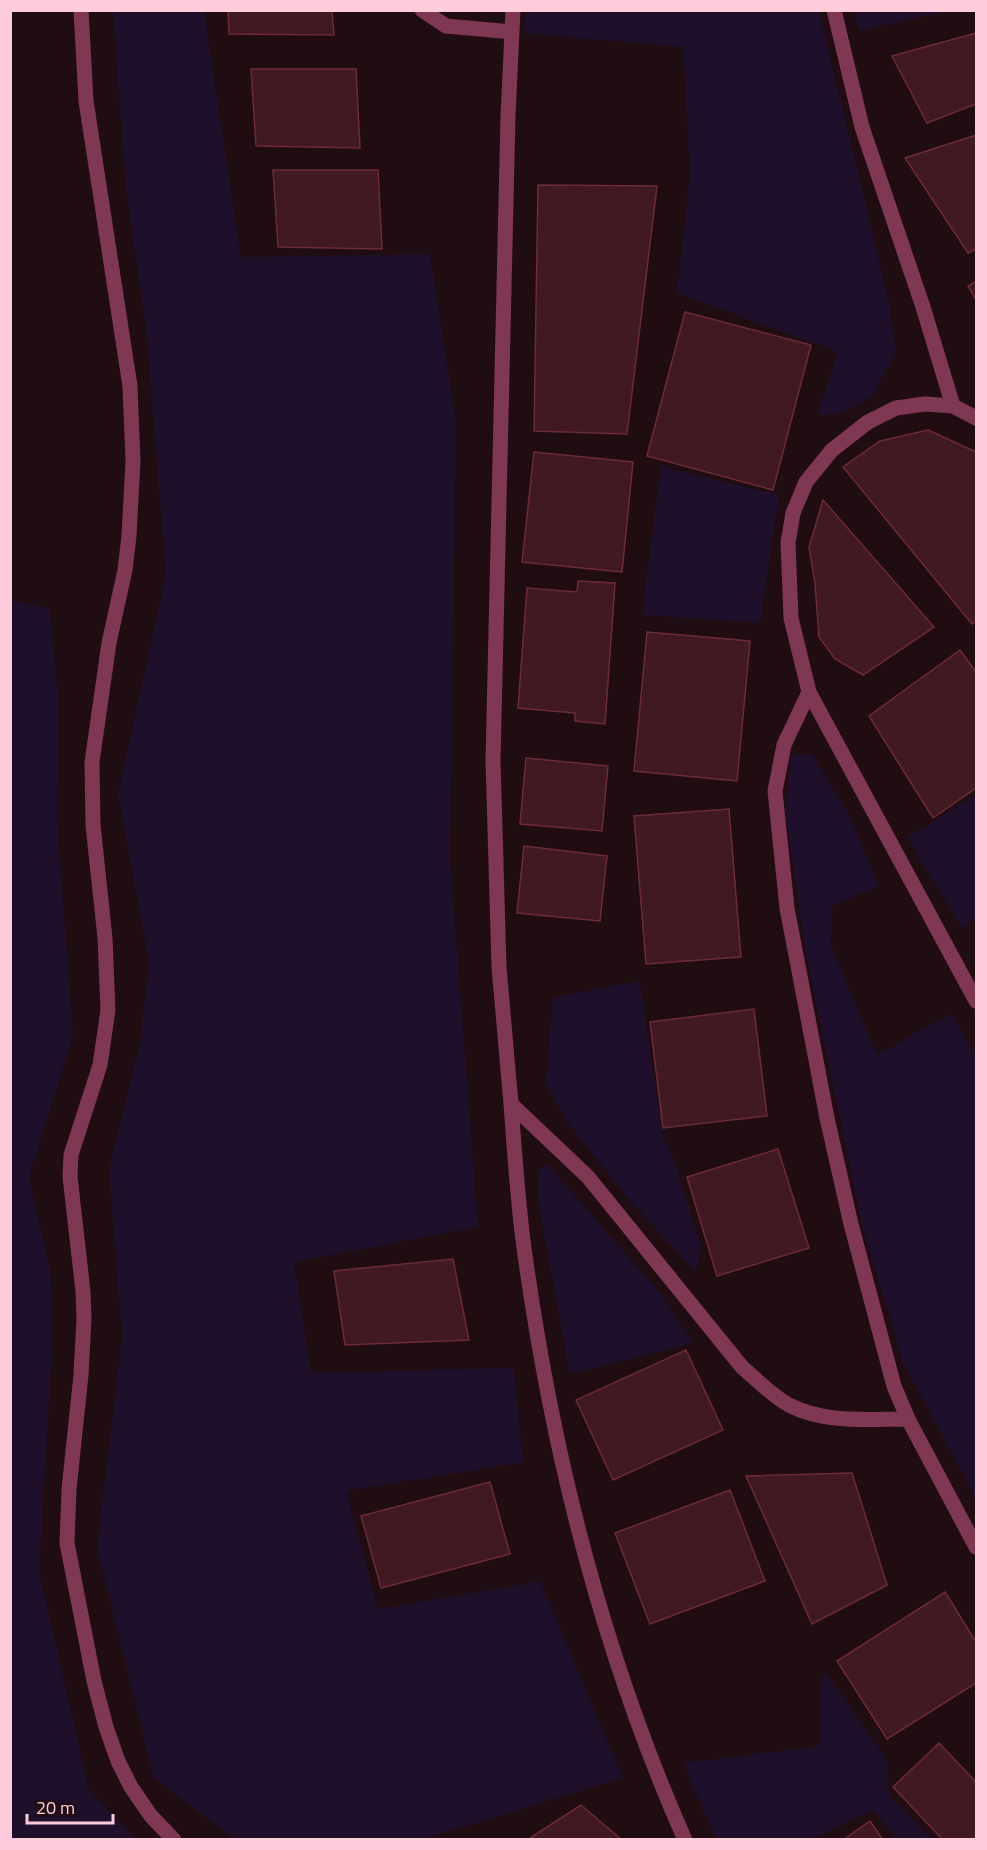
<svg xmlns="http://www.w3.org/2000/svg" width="987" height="1850" font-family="'Titillium Web',sans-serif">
<rect width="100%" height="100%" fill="#200d11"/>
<path fill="#1e102a" d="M113,11H204L241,257L430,254L456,421L450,858L478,1227L294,1262L311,1373L514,1368L523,1462L346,1491L378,1609L540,1581L623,1778L427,1838V1839H234L154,1778L97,1548L122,1337L109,1170L140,1043L149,962L118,794L166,574L146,328L126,191Z
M525,11H819L888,297L896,353L872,396L841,414L817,415L838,352L677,293L690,174L683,47L524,33Z
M855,11V10L947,11L859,31Z
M661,466L779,495L760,623L642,615Z
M11,600L50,608L58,696L57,819L73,1036L29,1177L51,1275L52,1351L39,1571L89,1790L136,1839H11Z
M812,754L848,813L879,886L832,906L831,946L877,1055L951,1013L976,1055V1499L903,1362L863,1229L807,960L800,912L785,811L792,755Z
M976,794V917L962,928L907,838Z
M640,981L663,1137L675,1163L701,1247L695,1272L627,1197L568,1123L546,1084L553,997Z
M547,1164L661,1294L693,1343L570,1374L538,1201V1172Z
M826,1672L887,1760L889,1795L932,1839H897L873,1810L812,1839H716L683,1763L820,1746V1682Z"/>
<path fill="#411921" stroke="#6d2a39" stroke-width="1.5" d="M228,10H332L334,35L229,34Z
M976,33V104L927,123L892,56Z
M251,69H356L360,148L256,146Z
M976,135V249L968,253L905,158Z
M273,170H378L382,249L278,247Z
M538,185L657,186L627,434L534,431Z
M976,281V300L968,286Z
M685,312L811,345L773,490L647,456Z
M928,430L976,452V621L972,624L843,467L880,441Z
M534,452L633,462L622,572L522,562Z
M823,500L934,627L863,675L835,659L819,637L815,584L809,547Z
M578,581L615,583L605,724L575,721V713L518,708L527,588L577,592Z
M647,632L750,641L737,781L634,771Z
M960,650L976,672V788L933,818L869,716Z
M526,758L608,766L602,831L520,824Z
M729,809L741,957L646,964L634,816Z
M524,846L607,856L600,921L517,913Z
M754,1009L767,1116L663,1128L650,1022Z
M778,1149L809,1248L717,1276L687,1177Z
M453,1259L469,1340L345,1345L334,1271Z
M686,1350L723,1430L613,1480L576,1400Z
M852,1473L887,1585L812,1624L746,1476Z
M490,1482L510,1554L381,1588L361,1516Z
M730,1490L765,1581L650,1624L615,1533Z
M945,1592L976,1642V1683L887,1739L837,1661Z
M939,1743L976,1782V1840H943L893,1787Z
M581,1805L622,1840H527Z
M870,1821L883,1840H843Z"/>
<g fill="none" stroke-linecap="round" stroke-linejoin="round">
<path stroke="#803753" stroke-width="15" d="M81,10L86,101L130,386L133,461L129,536L125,570L109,643L92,762L93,825L105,938L108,1010L100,1065L71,1155L70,1177L83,1291L84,1319L81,1375L69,1489L67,1543L94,1681L106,1727L118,1761L131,1787L151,1816L174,1840
M422,10L446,26L512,32
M834,10L862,127L923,307L953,406
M976,418L953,406L925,404L896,408L868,422L832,450L806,482L793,513L788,543L791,618L809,692L976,1001
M809,692L784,745L775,791L787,908L827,1118L851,1224L894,1386L908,1419L976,1547
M511,1104L499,967L493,760L508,116L513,10
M685,1840C604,1657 554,1460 526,1262C518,1210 515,1157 511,1104L588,1177L742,1367C757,1380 771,1395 789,1405C826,1424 868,1419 908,1419"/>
</g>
<rect width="987" height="1850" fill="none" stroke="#ffccdb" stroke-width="24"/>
<path d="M27 1814v9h86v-9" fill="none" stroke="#ffccdb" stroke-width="3"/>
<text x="36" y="1814" font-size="18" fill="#ffccdb" stroke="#200d11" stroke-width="4.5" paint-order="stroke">20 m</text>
</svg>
